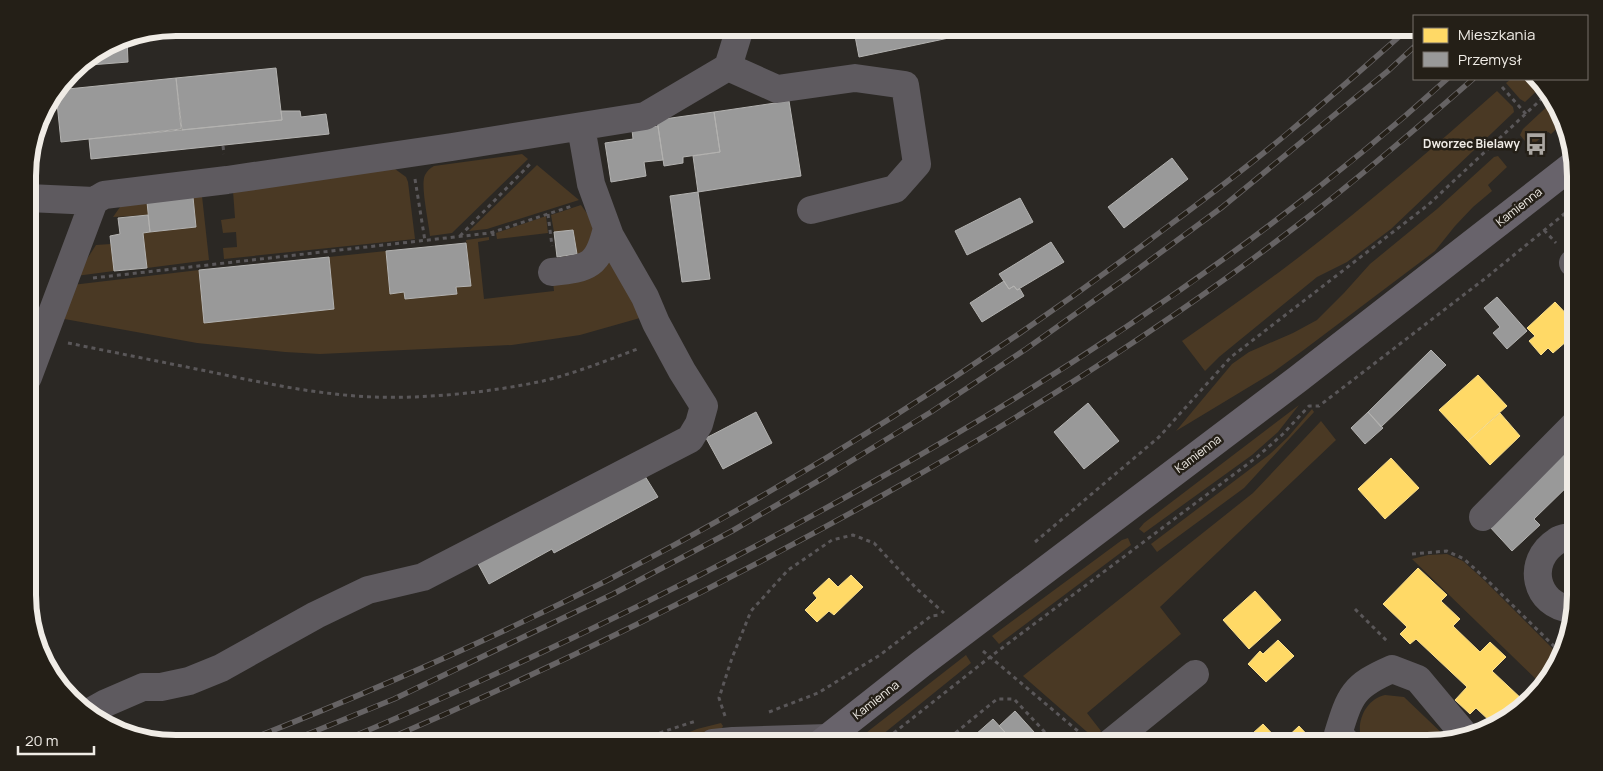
<svg xmlns="http://www.w3.org/2000/svg" width="1603" height="771" font-family="Manrope,sans-serif">
<rect width="100%" height="100%" fill="#2b2824"/>
<path fill="#4a3924" d="M1511,79H1534L1542,86L1525,102L1520,99L1506,83Z
M1497,91L1513,107L1514,112L1391,229L1347,262L1317,277L1219,357L1205,371L1182,341C1214,319 1246,296 1278,273C1354,216 1426,154 1497,91Z
M1553,101L1562,124L1551,134L1548,132L1530,147L1520,135L1523,129Z
M522,154L528,159L452,233L430,236C429,224 420,184 425,175C427,171 430,168 434,166Z
M1498,156L1507,167L1488,185L1492,191L1473,207L1455,226L1435,251L1305,349L1272,373L1176,431L1232,364L1249,352L1293,333L1317,320L1344,293L1370,264L1437,209L1494,157Z
M537,165L579,200L487,229L469,231Z
M395,169L406,177L408,182L415,239L224,259L223,248L237,247L236,232L223,233L221,220L235,218L233,191L236,187Z
M202,196L209,260L147,268L143,233L196,227L193,197L148,215L113,217L125,200Z
M581,205L596,226L587,254L551,259L577,254L573,230L554,232L551,215Z
M546,216L548,233L497,239L496,233Z
M489,237V240L478,242L484,299L554,291L553,281L611,250L647,316L580,335L512,345L320,354L285,352L197,343L59,318L72,285L199,270L205,323L334,308L329,257L386,251L390,294L404,292L405,299L457,294L456,287L471,285L466,240Z
M111,244L114,271L76,276L96,245Z
M1299,405L1278,432L1252,455L1144,533L1139,529L1144,523Z
M1312,409L1314,412L1244,488L1157,552L1151,544L1270,454L1288,437Z
M1321,421L1336,440L1160,607L1181,634L1087,713L1101,731L1094,738L1023,676L1253,493Z
M1128,538L1131,545L999,644L992,636L1122,540Z
M1447,554L1463,561L1484,580L1561,657L1560,660L1540,683L1412,559L1428,555Z
M966,655L971,663L872,743H853Z
M1385,695L1404,697L1448,739L1436,743H1363C1354,725 1365,699 1385,695Z
M721,723L723,726L721,730L696,733L680,736L697,729Z"/>
<path fill="#ffd966" stroke="#fadf8c" d="M1555,302L1575,323V334L1553,353L1548,348L1541,355L1529,341L1535,336L1527,328Z
M1478,375L1507,406L1468,441L1439,410Z
M1500,413L1520,436L1490,465L1468,441Z
M1391,458L1419,488L1385,519L1358,489Z
M1418,568L1447,595L1441,601L1460,619L1453,626L1480,652L1490,642L1506,657L1492,671L1524,701L1509,719L1493,724L1476,708L1470,714L1455,700L1467,687L1416,639L1410,644L1400,634L1407,627L1383,604Z
M851,575L863,587L834,615L829,611L817,622L805,610L817,598L813,593L829,578L838,587Z
M1255,591L1281,620L1249,649L1223,620Z
M1278,640L1294,656L1266,682L1248,664L1260,651L1263,654Z
M1263,724L1281,743L1299,726L1313,741L1311,743H1242Z"/>
<path fill="#999" stroke="#b3b2b0" d="M895,28H996L859,57L855,36Z
M127,37L128,62L90,65V57L119,39Z
M276,68L282,120L182,130L176,78Z
M176,78L181,129L61,142L56,93L58,90Z
M789,101L801,176L698,192L693,156L720,152L714,112Z
M281,111H300L301,117L326,114L329,134L91,159L89,139L282,120Z
M714,112L720,152L683,157V163L664,166L657,120Z
M658,126L663,160L644,162L646,176L611,182L605,143L633,139L632,130Z
M1172,158L1188,179L1124,228L1108,207Z
M698,192L710,279L682,282L670,196Z
M193,197L196,227L150,232L147,202Z
M1020,198L1033,222L967,255L955,231Z
M148,215L150,232L143,233L147,268L114,271L110,236L120,234L118,218Z
M573,230L577,254L557,257L554,232Z
M1051,242L1064,262L1017,290L1014,286L1009,289L999,274Z
M466,243L471,286L456,287L457,294L405,299L404,292L390,294L386,251Z
M329,257L334,309L204,323L199,270Z
M1004,281L1009,289L1014,286L1017,290L1020,289L1024,296L982,322L970,303Z
M1497,297L1527,331L1507,349L1493,333L1500,327L1484,308Z
M1431,350L1446,365L1381,427L1368,412Z
M1088,403L1119,441L1084,469L1054,432Z
M756,412L772,443L723,469L706,438Z
M1368,412L1383,428L1365,444L1351,428Z
M1575,444V479L1534,519L1540,525L1512,551L1489,526Z
M643,473L658,497L554,553L552,549L489,584L476,560Z
M1015,711L1044,743H1015L999,726Z
M993,719L1015,743H966Z"/>
<g fill="none" stroke-linecap="round" stroke-linejoin="round">
<path stroke="#5a5759" stroke-width="3" stroke-dasharray="4 4" stroke-linecap="butt" d="M1502,87L1526,114
M223,146L224,154
M415,179L425,241
M548,214L552,246
M1544,230L1556,243
M493,232V240
M460,236L532,162
M93,278L490,233L572,206
M68,343C117,353 167,363 216,373C268,384 321,395 374,397C426,399 492,392 543,381C576,373 608,360 640,348
M1035,542L1159,437L1231,357L1428,205L1549,92
M1412,554L1447,551L1464,559L1486,579L1562,654
M1355,609L1389,643
M983,651L1085,737
M769,712L818,693L880,655L931,616L940,615
M725,716L719,698L732,658L751,611L788,570L832,540L853,535L874,543L917,589L944,613
M638,743L650,736L696,721
M881,743L990,657L1257,457L1283,434L1309,406H1319L1487,277L1574,206
M943,743L997,699H1014L1055,743"/>
<path stroke="#5e5a5f" stroke-width="28" d="M728,67L777,89L855,78L905,85L917,164L895,189L811,210
M28,198L94,201
M1573,263L1575,262
M552,272C590,268 598,266 607,228
M28,377L94,201L104,195L227,180L452,147L645,116L728,67L740,28
M1483,517L1575,424
M1572,609C1535,606 1525,561 1557,541C1562,537 1569,538 1575,536
M90,712L106,703L143,687H161L189,681L221,668L316,615L368,590L423,577L690,439L699,424L704,406L682,371L656,323L645,297L610,236L591,184L581,127
M713,743L733,741L828,738
M1110,743L1195,674
M1347,743L1338,734C1350,695 1353,686 1392,669L1418,679L1464,734"/>
<path stroke="#68636b" stroke-width="28" d="M821,743L921,664L1298,379L1574,164"/>
<defs>
<path id="rail" d="M241,743C366,694 488,641 608,580C796,483 977,369 1147,242C1195,206 1243,171 1289,132C1330,98 1369,63 1409,28
M286,743L394,699L613,594L732,531L825,477L931,412L1026,349L1126,278L1221,208L1389,70L1414,47
M338,743C521,666 699,580 871,483C1076,368 1272,237 1447,79
M379,743C551,669 719,587 883,495C1027,414 1168,325 1299,224C1359,178 1416,129 1473,79"/>
</defs>
<use href="#rail" stroke="#666364" stroke-width="5.5"/>
<use href="#rail" stroke="#241f17" stroke-width="4" stroke-dasharray="11" stroke-linecap="butt"/>
</g>
<defs>
<symbol id="bus-bare" viewBox="-9 -9 18 18"><path d="M-5-6H5V4H4V6H2V4H-2V6H-4V4H-5ZM-3.5-4V0h7V-4ZM-3.5 1.2v1.5H-2V1.2ZM2 1.2v1.5H3.5V1.2Z" fill="#aba7a2" stroke="#241f17" stroke-width="2.5" paint-order="stroke"/></symbol>
</defs>
<g fill-rule="evenodd">
<use href="#bus-bare" x="1520" y="128" width="32" height="32"/>
</g>
<g text-anchor="middle" stroke-width="5" stroke-linejoin="round" paint-order="stroke">
<g font-size="12" font-weight="bold" fill="#f0ece6" stroke="#241f17" text-anchor="end">
<text x="1520" y="148">Dworzec Bielawy</text>
</g>
<g font-size="12" fill="#f0ece6" stroke="#241f17">
<text transform="translate(1519 207) rotate(-38)" y="4">Kamienna</text>
<text transform="translate(1198 454) rotate(-37)" y="4">Kamienna</text>
<text transform="translate(876 700) rotate(-38)" y="4">Kamienna</text>
</g>
</g>
<path d="M0 0H1603V771H0ZM176 36H1427A140 140 0 0 1 1567 176V595A140 140 0 0 1 1427 735H176A140 140 0 0 1 36 595V176A140 140 0 0 1 176 36Z" fill="#241f17" fill-rule="evenodd"/>
<path fill="none" stroke="#f0ece6" stroke-width="6" d="M176 36H1427A140 140 0 0 1 1567 176V595A140 140 0 0 1 1427 735H176A140 140 0 0 1 36 595V176A140 140 0 0 1 176 36Z"/>
<rect x="1413" y="15" width="175" height="65" fill="#241f17" stroke="#76716a"/>
<rect x="1423" y="28" width="25" height="15" fill="#ffd966" stroke="#76716a"/>
<text x="1458" y="40" font-size="15" fill="#f0ece6">Mieszkania</text>
<rect x="1423" y="52" width="25" height="15" fill="#999999" stroke="#76716a"/>
<text x="1458" y="65" font-size="15" fill="#f0ece6">Przemysł</text>
<path d="M18 746v8h76v-8" fill="none" stroke="#f0ece6" stroke-width="2.5"/>
<text x="25" y="746" font-size="15" fill="#f0ece6" stroke="#241f17" stroke-width="4" paint-order="stroke">20 m</text>
</svg>
